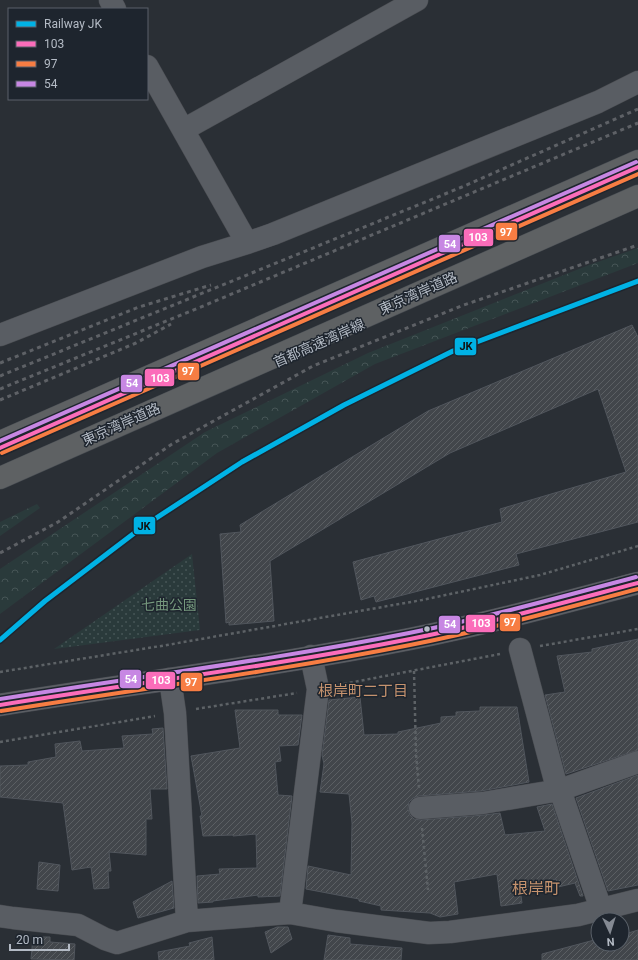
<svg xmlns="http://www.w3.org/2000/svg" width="638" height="960" font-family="Roboto,'Noto Sans JP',sans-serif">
<defs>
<pattern id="forest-crowns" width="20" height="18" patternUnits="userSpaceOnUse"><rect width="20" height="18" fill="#2a3a3b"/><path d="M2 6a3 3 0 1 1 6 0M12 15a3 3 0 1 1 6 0" fill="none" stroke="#465556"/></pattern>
<pattern id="park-dots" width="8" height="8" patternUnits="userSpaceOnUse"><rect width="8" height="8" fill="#2a3a3b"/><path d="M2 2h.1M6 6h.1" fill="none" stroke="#465556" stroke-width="1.8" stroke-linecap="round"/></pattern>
<pattern id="building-hatch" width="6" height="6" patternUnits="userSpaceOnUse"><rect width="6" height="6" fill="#42464b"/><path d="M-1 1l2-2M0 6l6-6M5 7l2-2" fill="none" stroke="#5b5f63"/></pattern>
</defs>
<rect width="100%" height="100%" fill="#2a2f35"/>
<path fill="url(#forest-crowns)" d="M638,248V263L375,364L217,453L0,614V569L205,432L368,353L589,265Z
M37,504L40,508L0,536V522Z"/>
<path fill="url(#park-dots)" d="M192,554L200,630L54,649Z"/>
<path fill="url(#building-hatch)" stroke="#51565d" d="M632,325L638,337V522L516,554L519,565L376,602L374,596L361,600L353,562L502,522L500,509L626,472L598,389L450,453L270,561L274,621L229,625V622L226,623L220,534L241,532L240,525L428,411Z
M638,639V750L566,774L545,695L565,692L557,656L592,652V649Z
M360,697L364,735L398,734V732L441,723V717L456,716V712L480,711V707H517L529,782L481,791L419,796L413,798L409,802L408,809L410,815L414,819L421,820L484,815L500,813L505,835L545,831L537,807L552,804L583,896H580L575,883L558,887L556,879L520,889L522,903L501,906L497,874L454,882L458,914L440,917L430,913L381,910V906L359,901V899L306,889L308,866L351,875L352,823L349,794L320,792L324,764L322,755L329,700Z
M235,710H278V715H302L298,745L279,746L281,761L275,762L278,795L292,796L280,896L258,897V895L213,901V902L198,903L197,876L220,874L219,869L257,868L256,834L233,836V835L203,836L200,816H202L191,756L240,748Z
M163,728L167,789H150L152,819H146V855L109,852L111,871H108L109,888L94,889L91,867L72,870L63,803L0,797V766L28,765V762L56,757L55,744L80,741L82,751L124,748L122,736L153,734L152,729Z
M638,775V885L608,891L576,798Z
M39,862L60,865L58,891L37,889Z
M172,881L174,908L138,918L133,902Z
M277,927H288L292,939L271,953L265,932Z
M638,930V960H542V954L598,939V944H622V935Z
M328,935L350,938V944L402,948L401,960H324Z
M33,937H50V942L75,944L74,960L31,959Z
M212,937L214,960H159L158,952L190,946L189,943Z"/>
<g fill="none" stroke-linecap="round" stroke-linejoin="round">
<defs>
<path id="minor" d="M110,0L115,9
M147,66L247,243L273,234L598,102L638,82
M183,130L417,0
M0,335L202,257L247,243
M520,649L557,788L560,790L601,909
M170,679L175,713L187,921
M420,808L483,803L560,790L638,762
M290,913L318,689L311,656
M0,916L13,918L78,925L105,939L117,943L187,921L290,913L336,921L429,933L450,932L578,915L638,900"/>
<path id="major" d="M0,705C136,683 274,666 410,639C486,624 562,603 638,583"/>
<path id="highway" d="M0,442L638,161
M0,478L638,196"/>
</defs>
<use href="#minor" stroke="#484b50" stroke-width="23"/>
<use href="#major" stroke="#474b52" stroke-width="23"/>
<use href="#highway" stroke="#464b51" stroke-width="23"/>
<path stroke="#5d6266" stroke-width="2.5" stroke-dasharray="3 3" stroke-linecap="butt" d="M540,646L638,629
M414,671L416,754L419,788
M0,672L167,645L422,600L540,575L638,546
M338,685L500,654
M196,709L297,693
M0,742L155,716
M422,828L428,890"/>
<use href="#minor" stroke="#595d63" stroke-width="22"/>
<use href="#major" stroke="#5c5f64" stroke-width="22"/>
<use href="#highway" stroke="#5e6163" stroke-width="22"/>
<path stroke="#5e6166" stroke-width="3" stroke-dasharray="4 4" stroke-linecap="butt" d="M0,363L139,307L211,285
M0,376L462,187L638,109
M0,389L208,304L638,123
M0,400L136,343L171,324
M0,553L58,522L172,444L313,366L461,306L638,245"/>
<defs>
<path id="bus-1" d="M0,448L638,167
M0,705C137,683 274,666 410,639C487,624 562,603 638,583"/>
<path id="bus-2" d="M2,453L638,174
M1,711C137,689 274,672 410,645C487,630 562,609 638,589"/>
<path id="bus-3" d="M0,441L636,162
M0,699C136,677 273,660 409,633C485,618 561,597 636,577"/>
</defs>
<use href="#bus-1" stroke="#1e252e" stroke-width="7"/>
<use href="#bus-2" stroke="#1e252e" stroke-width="7"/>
<use href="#bus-3" stroke="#1e252e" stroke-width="7"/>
<use href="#bus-1" stroke="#fb6dba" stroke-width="4"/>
<use href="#bus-2" stroke="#f77d43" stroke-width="4"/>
<use href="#bus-3" stroke="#c787e3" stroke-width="4"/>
<defs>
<path id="rail-1" d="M0,640L45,601L141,528L242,462L344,405L453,351L638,281"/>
</defs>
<use href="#rail-1" stroke="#1e252e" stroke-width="8"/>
<use href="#rail-1" stroke="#00b2e5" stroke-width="5"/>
</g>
<circle fill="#b4bbc5" stroke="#1e252e" stroke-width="1.5" cx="427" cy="629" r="3.5"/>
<g text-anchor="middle" stroke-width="3" stroke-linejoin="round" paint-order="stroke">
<g font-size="14" fill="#b4bbc5" stroke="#1e252e">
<text transform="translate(418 293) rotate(-24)" y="5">東京湾岸道路</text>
<text transform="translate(319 343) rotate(-24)" y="5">首都高速湾岸線</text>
<text transform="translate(121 424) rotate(-24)" y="5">東京湾岸道路</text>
</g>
<g font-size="14" fill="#75987d" stroke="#1e252e">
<text x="169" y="610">七曲公園</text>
</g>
<g font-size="15" fill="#c6936e" stroke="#1e252e">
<text x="363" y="696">根岸町二丁目</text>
</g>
<g font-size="16" fill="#c6936e" stroke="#1e252e">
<text x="536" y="894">根岸町</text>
</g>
</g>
<g stroke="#1e252e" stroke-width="1.5">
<rect x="495" y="222" width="23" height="19" rx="4" fill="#f77d43"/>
<rect x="463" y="228" width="31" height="19" rx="4" fill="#fb6dba"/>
<rect x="438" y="234" width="23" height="19" rx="4" fill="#c787e3"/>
<rect x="454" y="337" width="23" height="19" rx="4" fill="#00b2e5"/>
<rect x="177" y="362" width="23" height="19" rx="4" fill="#f77d43"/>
<rect x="144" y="368" width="31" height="19" rx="4" fill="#fb6dba"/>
<rect x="120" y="374" width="23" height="19" rx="4" fill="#c787e3"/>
<rect x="133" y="516" width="23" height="19" rx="4" fill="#00b2e5"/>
<rect x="499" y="613" width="22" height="19" rx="4" fill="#f77d43"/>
<rect x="465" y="614" width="31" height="19" rx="4" fill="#fb6dba"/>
<rect x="438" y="615" width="23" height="19" rx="4" fill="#c787e3"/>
<rect x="119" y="669" width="23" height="20" rx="4" fill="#c787e3"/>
<rect x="145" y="671" width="31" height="19" rx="4" fill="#fb6dba"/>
<rect x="180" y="672" width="23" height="20" rx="4" fill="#f77d43"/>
</g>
<g font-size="11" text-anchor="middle" font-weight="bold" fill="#fff">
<text x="506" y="236">97</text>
<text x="478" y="241">103</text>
<text x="450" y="248">54</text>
<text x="188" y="375">97</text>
<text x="160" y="382">103</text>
<text x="132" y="387">54</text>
<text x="510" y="626">97</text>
<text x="481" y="627">103</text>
<text x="450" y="628">54</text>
<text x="131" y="683">54</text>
<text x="161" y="684">103</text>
<text x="191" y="686">97</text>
</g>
<g font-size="11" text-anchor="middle" font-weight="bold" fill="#111">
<text x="466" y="350">JK</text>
<text x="144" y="530">JK</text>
</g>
<rect x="8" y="8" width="140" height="92" fill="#1e252e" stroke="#5a616a"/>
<rect x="16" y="21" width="20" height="6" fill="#00b2e5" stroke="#5a616a"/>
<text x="44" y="28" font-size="12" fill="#b4bbc5">Railway JK</text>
<rect x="16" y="41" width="20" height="6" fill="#fb6dba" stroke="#5a616a"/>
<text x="44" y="48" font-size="12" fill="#b4bbc5">103</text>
<rect x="16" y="61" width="20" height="6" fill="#f77d43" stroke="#5a616a"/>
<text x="44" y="68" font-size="12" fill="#b4bbc5">97</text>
<rect x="16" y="81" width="20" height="6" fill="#c787e3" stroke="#5a616a"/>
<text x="44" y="88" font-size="12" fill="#b4bbc5">54</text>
<g transform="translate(610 932) rotate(176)"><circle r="19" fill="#1e252e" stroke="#5a616a"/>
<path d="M0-3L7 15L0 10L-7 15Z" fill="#848a93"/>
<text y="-6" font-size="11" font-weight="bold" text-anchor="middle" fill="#b4bbc5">N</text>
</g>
<path d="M10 944v6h59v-6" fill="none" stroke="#b4bbc5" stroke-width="2"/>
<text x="16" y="944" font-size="12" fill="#b4bbc5" stroke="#1e252e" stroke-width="3" paint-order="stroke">20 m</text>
</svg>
